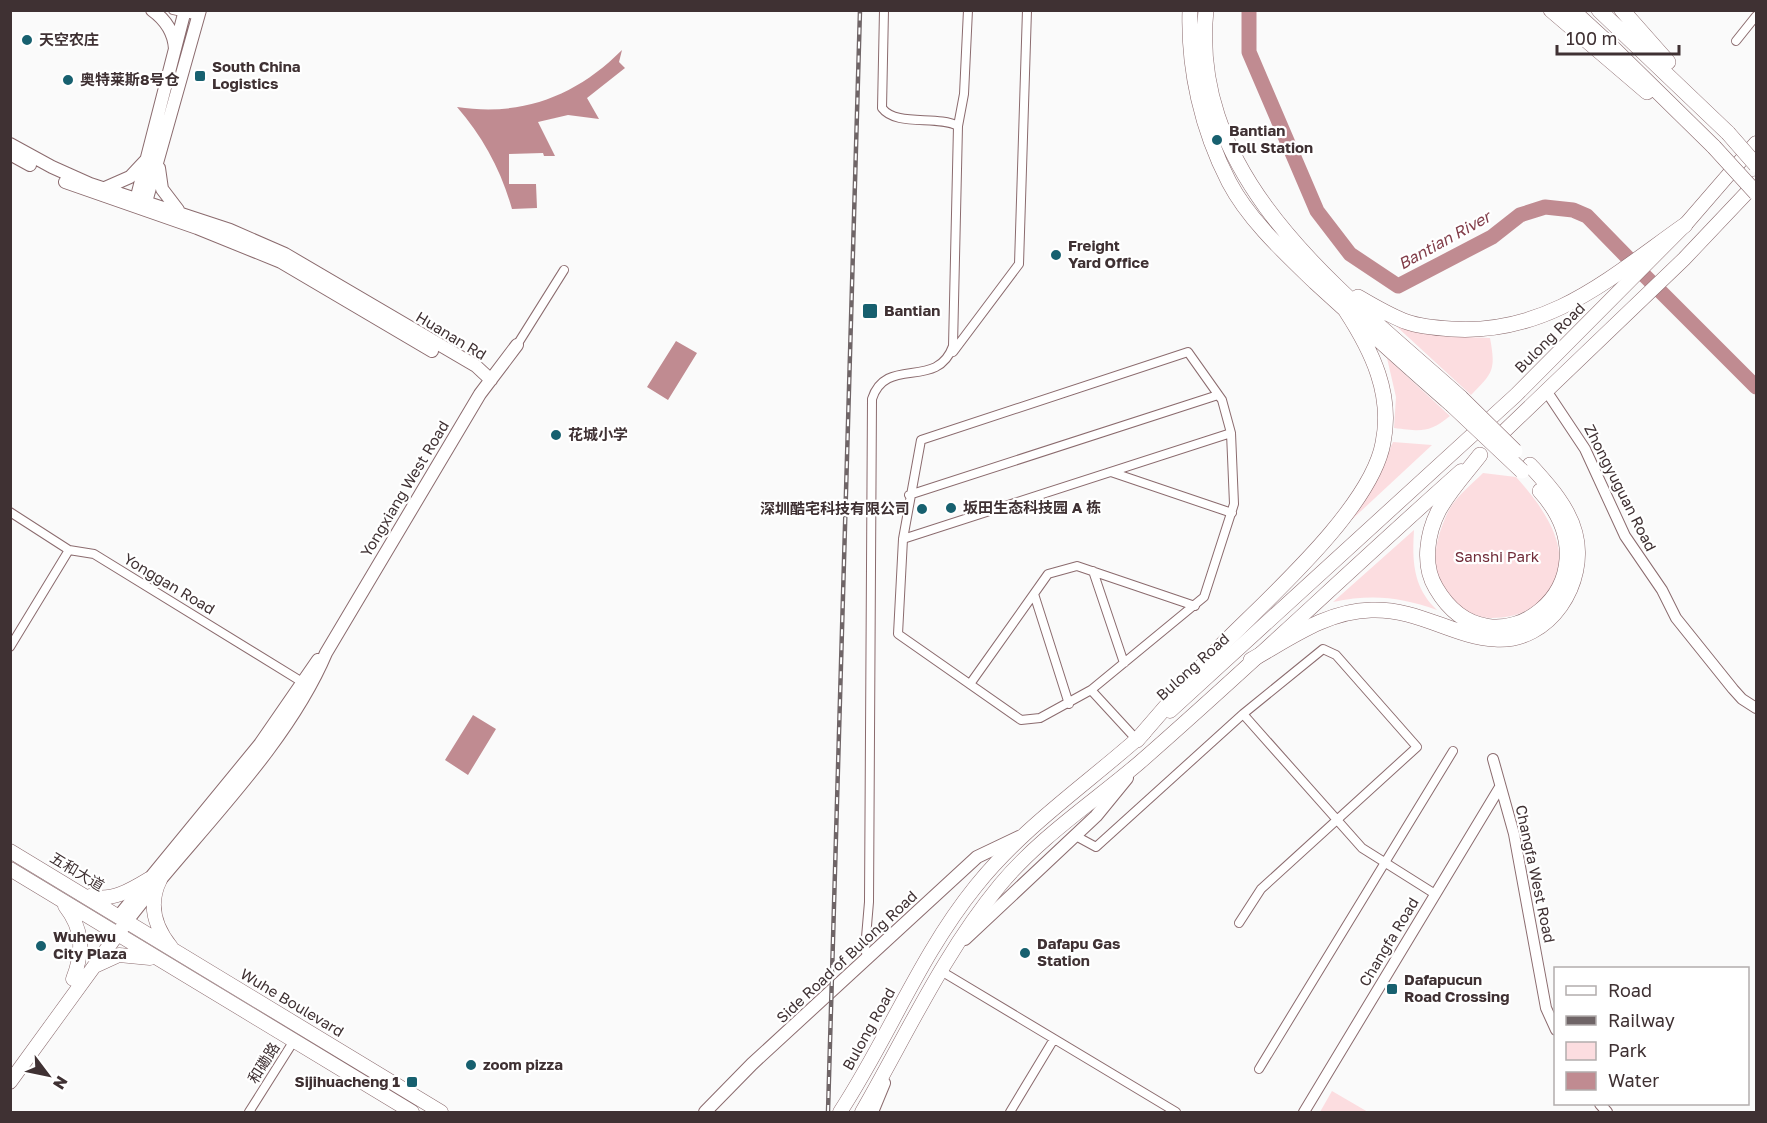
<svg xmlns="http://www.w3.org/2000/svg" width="1767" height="1123" font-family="'Golos Text','Noto Sans SC',sans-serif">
<rect width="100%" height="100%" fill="#fafafa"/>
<path fill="#fcdde0" d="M1395,325L1441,336L1490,338C1496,370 1493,373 1471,395Z
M1387,358L1450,416C1428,434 1420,431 1394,428L1396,397Z
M1393,442L1432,445L1346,525L1370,492Z
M1483,473L1516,477C1545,509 1582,560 1542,599C1528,613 1512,618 1492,618C1465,618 1441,593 1436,567C1433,551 1440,529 1447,514C1454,498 1470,486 1483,473Z
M1414,530C1412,561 1413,588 1437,610C1400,597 1372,594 1333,602Z
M1332,1091L1368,1112H1320Z"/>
<path fill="#c08b91" d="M622,50L619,62L625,68L587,98L599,119L568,115L538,122L555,156H544L543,153L509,154V184H536L537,208L512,209C501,170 483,137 457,107C522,117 576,96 622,50Z
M676,341L697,353L668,400L647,387Z
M473,715L496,729L468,775L445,760Z"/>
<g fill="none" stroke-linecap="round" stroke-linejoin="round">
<path stroke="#c08b91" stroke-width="15" d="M1249,10V52L1317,211L1350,254L1398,286L1492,237L1520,215L1545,207L1573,210L1587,216L1629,259
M1636,267L1756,387"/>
<defs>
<path id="minor" d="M173,10L199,16
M884,10L882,108C896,127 937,115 958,126
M1736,41L1756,16
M517,345L564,270
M953,352L1019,264L1027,10
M1188,352L1222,400L1231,433L1234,504L1204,597L1091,690L1040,718L1021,720L898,634L903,539L921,440Z
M1111,472L1232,513
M909,495L1218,395
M10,512L69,550L94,554L307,685
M903,539L1231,433
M1093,571L1124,663
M1034,594L1069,704
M10,647L69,550
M970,684L1048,574L1077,566L1195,606
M1091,690L1137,740
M1243,714L1362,848L1435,894
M1074,835L1096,847L1243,714L1323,649L1336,655L1417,747L1261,889L1239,923
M868,959L865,949L869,902L872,399C886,355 937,391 953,346L958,126L964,94L968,10
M941,971L1176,1112
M1259,1069L1453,751
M249,1112L295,1039
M1010,1112L1054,1039"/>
<path id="tertiary" d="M1547,392L1585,449L1625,536L1662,590L1676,618L1733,689L1742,699L1756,708
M1493,759L1514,834L1546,1008L1556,1030
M1600,1104L1607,1112
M1304,1112L1500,787"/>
<path id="secondary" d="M152,10C166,20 174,32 175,49
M10,144L52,167L90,184L230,230L285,254L476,366L491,380
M10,154L30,165
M159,168L162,189L178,210
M65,182L197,228L281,262L432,351
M105,188L130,177L145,161
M135,204L185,10
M144,209L200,10
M119,916L260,744L318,660
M127,921C191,837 285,750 326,653L480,394L517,345
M965,939L1096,816L1127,778
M705,1112L752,1064L977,857L1019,837
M872,1112L884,1083"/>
<path id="primary" d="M1493,442L1684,259L1756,183
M1170,711L1516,395L1685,225L1756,143
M10,851L441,1112
M10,869L412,1112
M160,880C148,904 154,926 171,947
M90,896C111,902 131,890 149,879
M65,906C83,929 84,951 73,979
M95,966L119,955L150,958
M10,1082L122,928
M840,1112C888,1039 920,955 976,886C1024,826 1087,784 1144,733
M862,1112C906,1036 943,954 1000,885C1040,837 1092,803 1139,763C1248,668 1353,567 1461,471"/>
<path id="motorway" d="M1190,10C1188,69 1202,130 1229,182C1249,220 1284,252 1315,282C1360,323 1405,364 1451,404
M1206,10C1188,183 1347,295 1461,398
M1551,10L1647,92
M1572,10L1607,42L1714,147
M1599,10L1728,133
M1622,10L1668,62
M1358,297C1374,306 1390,316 1407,322C1421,327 1437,328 1452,329C1549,335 1611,277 1685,225
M1480,455C1467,472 1450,490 1439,510C1427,533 1422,565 1436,588C1492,684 1624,584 1540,491
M1251,660C1289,639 1326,611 1371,610C1418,608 1454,637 1495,639C1550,643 1588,582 1575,533C1568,506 1548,485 1530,465
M1137,740C1164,709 1190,678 1219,648C1266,600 1371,509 1383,443C1393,394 1372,351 1346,311"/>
</defs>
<use href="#minor" stroke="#8b6b6e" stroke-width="10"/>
<use href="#tertiary" stroke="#8b6b6e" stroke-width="12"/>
<use href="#secondary" stroke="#8b6b6e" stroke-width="14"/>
<use href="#primary" stroke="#8b6b6e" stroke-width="15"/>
<use href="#motorway" stroke="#8b6b6e" stroke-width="16"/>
<use href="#minor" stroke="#fff" stroke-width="8"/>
<use href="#tertiary" stroke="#fff" stroke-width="10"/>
<use href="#secondary" stroke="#fff" stroke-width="12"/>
<use href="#primary" stroke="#fff" stroke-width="14"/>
<use href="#motorway" stroke="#fff" stroke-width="15"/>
<defs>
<path id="rail" d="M828,1112L860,10"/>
</defs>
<use href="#rail" stroke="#6f6567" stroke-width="4.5"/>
<use href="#rail" stroke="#fff" stroke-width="2" stroke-dasharray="7" stroke-linecap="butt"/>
<defs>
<path id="motorway-bridge" d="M1728,133L1756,165
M1714,147L1756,193
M1461,398L1515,451
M1451,404L1522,471"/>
</defs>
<use href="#motorway-bridge" stroke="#8b6b6e" stroke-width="16" stroke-linecap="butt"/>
<use href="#motorway-bridge" stroke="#fff" stroke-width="15"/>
</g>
<g fill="#17606f" stroke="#fff" stroke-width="2">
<circle cx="27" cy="40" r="6"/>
<rect x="194" y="70" width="12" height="12" rx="3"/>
<circle cx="68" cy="80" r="6"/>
<circle cx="1217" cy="140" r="6"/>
<circle cx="1056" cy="255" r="6"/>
<rect x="862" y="303" width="16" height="16" rx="3"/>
<circle cx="556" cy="435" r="6"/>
<circle cx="951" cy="508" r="6"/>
<circle cx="922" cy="509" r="6"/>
<circle cx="41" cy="946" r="6"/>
<circle cx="1025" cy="953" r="6"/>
<rect x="1386" y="983" width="12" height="12" rx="3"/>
<circle cx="471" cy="1065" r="6"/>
<rect x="406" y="1076" width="12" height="12" rx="3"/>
</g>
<g text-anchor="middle" stroke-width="4.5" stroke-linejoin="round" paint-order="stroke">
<g font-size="15" font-weight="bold" fill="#3f3133" stroke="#fff" text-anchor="start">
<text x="39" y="45">天空农庄</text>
<text x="212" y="72">South China<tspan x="212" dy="17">Logistics</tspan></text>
<text x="80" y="85">奥特莱斯8号仓</text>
<text x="1229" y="136">Bantian<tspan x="1229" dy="17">Toll Station</tspan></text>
<text x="1068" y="251">Freight<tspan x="1068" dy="17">Yard Office</tspan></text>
<text x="884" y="316">Bantian</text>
<text x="568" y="440">花城小学</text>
<text x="963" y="513">坂田生态科技园 A 栋</text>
<text x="910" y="514" text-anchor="end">深圳酷宅科技有限公司</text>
<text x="53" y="942">Wuhewu<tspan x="53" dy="17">City Plaza</tspan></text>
<text x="1037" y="949">Dafapu Gas<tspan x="1037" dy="17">Station</tspan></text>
<text x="1404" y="985">Dafapucun<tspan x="1404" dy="17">Road Crossing</tspan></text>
<text x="483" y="1070">zoom pizza</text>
<text x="400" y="1087" text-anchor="end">Sijihuacheng 1</text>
</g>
<g font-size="15" fill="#3f3133" stroke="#fff">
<text transform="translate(451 336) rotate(31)" y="5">Huanan Rd</text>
<text transform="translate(1550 338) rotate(-45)" y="5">Bulong Road</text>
<text transform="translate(1620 488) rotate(63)" y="5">Zhongyuguan Road</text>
<text transform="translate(405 489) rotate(-59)" y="5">Yongxiang West Road</text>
<text transform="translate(169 584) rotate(31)" y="5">Yonggan Road</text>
<text transform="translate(1193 667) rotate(-42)" y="5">Bulong Road</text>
<text transform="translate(77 872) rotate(31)" y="5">五和大道</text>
<text transform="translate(1535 874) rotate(78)" y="5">Changfa West Road</text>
<text transform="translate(1389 942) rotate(-59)" y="5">Changfa Road</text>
<text transform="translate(847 957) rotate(-43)" y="5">Side Road of Bulong Road</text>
<text transform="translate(292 1003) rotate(31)" y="5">Wuhe Boulevard</text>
<text transform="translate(869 1029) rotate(-61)" y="5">Bulong Road</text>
<text transform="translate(264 1063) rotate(-58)" y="5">和磡路</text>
</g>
<g font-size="15" fill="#702c39" stroke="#fff">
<text x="1497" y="562">Sanshi Park</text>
</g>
<g font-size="16" font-style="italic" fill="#823d49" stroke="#fff">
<text transform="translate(1444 240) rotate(-29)" y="6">Bantian River</text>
</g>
</g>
<rect width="1767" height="1123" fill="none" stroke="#3f3133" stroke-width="24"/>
<rect x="1554" y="967" width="195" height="138" fill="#ffffff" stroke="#b2adad" stroke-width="1.5"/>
<rect x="1566" y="986" width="30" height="9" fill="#ffffff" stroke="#b2adad" stroke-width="1.5"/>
<text x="1608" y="997" font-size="18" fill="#3f3133">Road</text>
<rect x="1566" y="1016" width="30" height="9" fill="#6f6567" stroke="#b2adad" stroke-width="1.5"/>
<text x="1608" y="1027" font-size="18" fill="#3f3133">Railway</text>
<rect x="1566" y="1042" width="30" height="18" fill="#fcdde0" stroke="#b2adad" stroke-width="1.5"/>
<text x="1608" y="1057" font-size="18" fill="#3f3133">Park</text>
<rect x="1566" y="1072" width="30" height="18" fill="#c08b91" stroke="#b2adad" stroke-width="1.5"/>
<text x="1608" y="1087" font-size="18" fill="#3f3133">Water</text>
<g transform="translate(48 1075) rotate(122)" stroke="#ffffff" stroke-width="4.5" paint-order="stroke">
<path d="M0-4.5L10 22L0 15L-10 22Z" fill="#3f3133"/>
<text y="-9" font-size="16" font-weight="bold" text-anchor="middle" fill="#3f3133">N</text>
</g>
<path d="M1557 45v9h122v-9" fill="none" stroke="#3f3133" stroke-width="3"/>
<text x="1566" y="45" font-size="18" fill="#3f3133" stroke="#ffffff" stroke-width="4.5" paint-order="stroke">100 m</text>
</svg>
